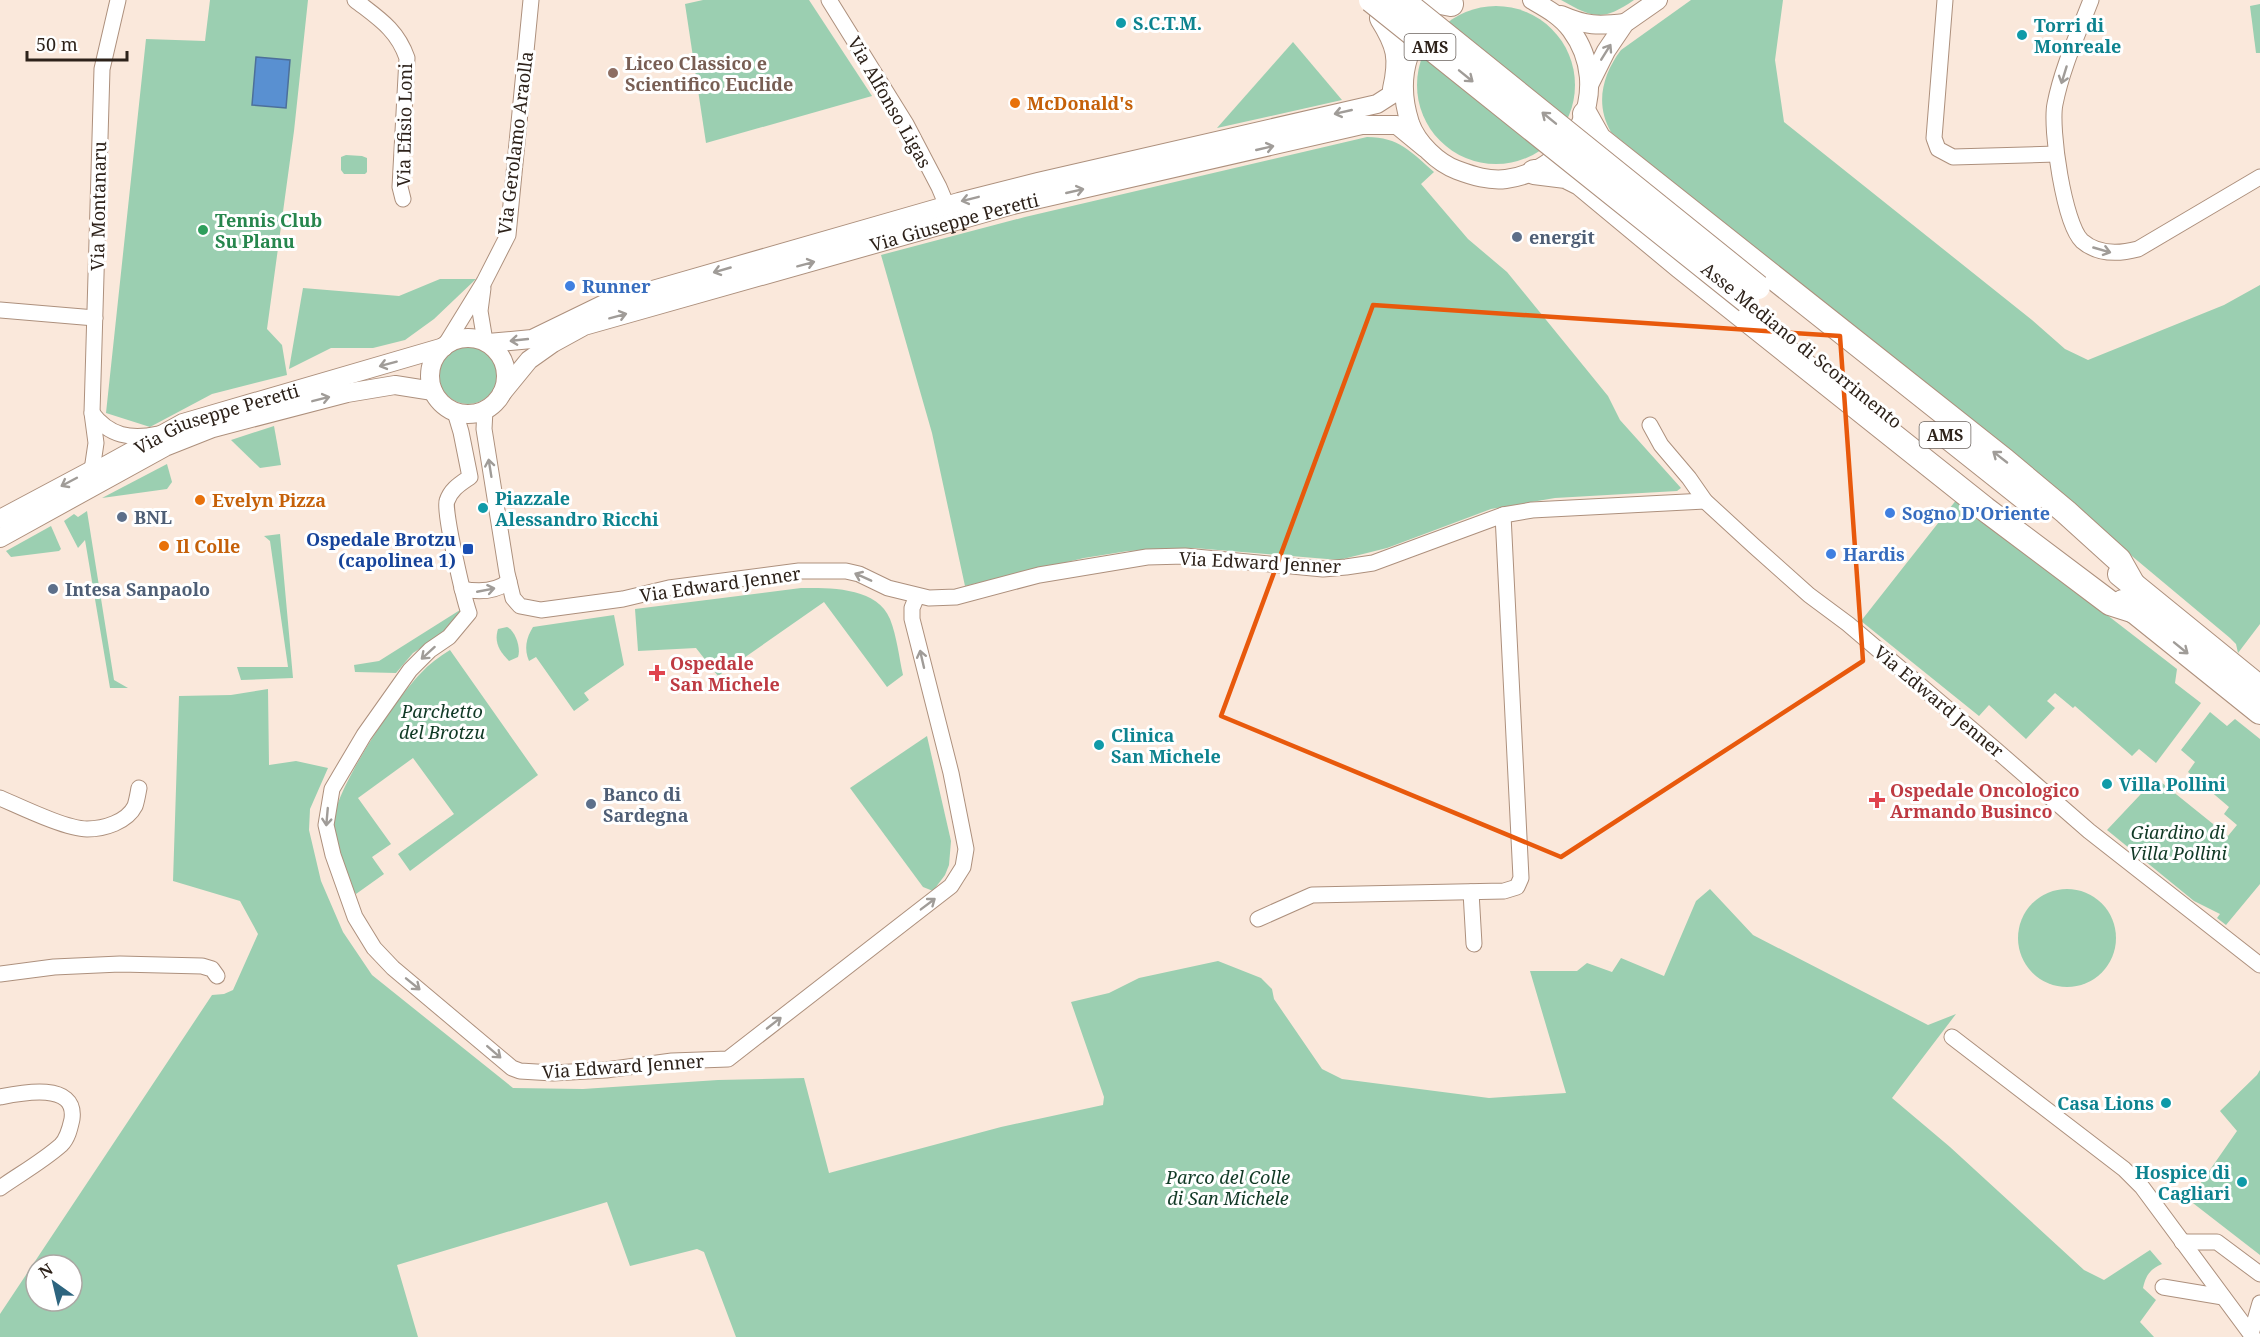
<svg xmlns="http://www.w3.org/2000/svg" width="2260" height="1337" viewBox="0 0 2260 1337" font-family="'Noto Serif',serif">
	<rect width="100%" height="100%" fill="#fae8db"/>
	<g fill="#9bcfb1" fill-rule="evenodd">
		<polygon points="210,0 308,0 294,131 267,329 282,345 287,375 212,394 150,427 106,413 146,39 205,41"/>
		<polygon points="703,0 809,0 872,96 706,143 685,4"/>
		<path d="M1561 0H1634C1602 22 1593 18 1561 0Z"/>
		<path d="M1691 0H1783L1775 60 1784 122 2032 320 2065 349 2088 360 2224 305 2260 285V624L2238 653 2236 644 2230 638 2078 511 1611 132C1595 105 1602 75 1621 50Z"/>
		<polygon points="2260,4 2260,53 2256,53 2250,6"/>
		<circle cx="1496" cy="85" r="79"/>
		<polygon points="1293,42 1342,100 1217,128"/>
		<path d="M1367 137C1399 137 1411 152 1434 172L1421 184 1468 239 1507 272 1608 396 1620 420 1681 488 1677 491 1555 498 1491 509 1387 548 1339 560 1194 548 1128 551 1084 558 965 586 932 433 881 255 1025 217Z"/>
		<polygon points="346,155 362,156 367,158 367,172 365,174 344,174 341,170 341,157"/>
		<polygon points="440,279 476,279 434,319 405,340 373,348 331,348 289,369 303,288 399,296"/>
		<circle cx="468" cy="375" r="29"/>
		<polygon points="274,426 281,465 260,468 231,440"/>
		<polygon points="167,464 172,482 167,489 102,498"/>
		<polygon points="1957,499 2177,669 2175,683 2201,703 2156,763 2139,749 2132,756 2075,706 2073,708 2055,693 2047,701 2055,708 2026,739 1989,705 1979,716 1861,621"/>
		<polygon points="87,511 114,680 128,688 110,688 85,540 78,548 64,521 74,514 78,517"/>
		<polygon points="51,526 61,549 59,551 11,557 6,551"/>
		<polygon points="280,534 293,678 241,680 237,667 288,667 270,541 264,536"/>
		<path d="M801 588C831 588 877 587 890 619 897 637 899 657 903 675L887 687 824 602 718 676 696 648 638 651 635 609Z"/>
		<polygon points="460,610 460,618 455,626 413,653 396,673 355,672 354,665 379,661"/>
		<path d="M614 615 624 665 584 693 589 700 574 711 536 657 529 661C524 649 526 638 533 627Z"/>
		<path d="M507 627C516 631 521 649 518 657L509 661C499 651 494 642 498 629Z"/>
		<path d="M450 650 538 775 410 871 398 854 454 814 413 758 358 798 391 844 372 857 384 874 356 894C344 875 332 846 333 824 334 790 396 698 421 673 429 664 439 657 450 650Z"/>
		<path d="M268 689 269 765 296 761 328 768 310 809 309 830 321 881 343 932 372 975 513 1088 583 1089 718 1080 804 1078 829 1173 1001 1127 1103 1105 1104 1097 1071 1002 1109 993 1139 978 1218 961 1261 978 1272 989 1274 999 1322 1069 1342 1079 1489 1098 1566 1093 1530 971H1577L1587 963 1612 972 1621 958 1664 976 1696 901 1710 889 1753 935 1928 1025 1956 1014 1892 1098 1950 1147 2084 1270 2104 1280 2150 1250 2162 1264C2150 1269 2146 1275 2143 1288L2156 1300 2140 1322 2154 1337H736L704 1252 697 1249 630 1266 607 1202 397 1265 418 1337H0V1314L212 995 224 994 233 990 258 934 240 901 173 881 179 696 231 695ZM36 1265H72V1301H36Z"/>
		<polygon points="2210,712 2227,726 2235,719 2260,739 2260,884 2226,925 2217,918 2220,914 2194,901 2107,830 2156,778 2228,836 2237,825 2224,814 2229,807 2188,772 2195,762 2181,750"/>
		<polygon points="927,736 951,841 949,865 945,875 933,891 923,887 850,788"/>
		<circle cx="2067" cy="938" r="49"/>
		<polygon points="2260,1070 2260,1255 2189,1200 2237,1131 2220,1111 2257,1075"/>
	</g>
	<polygon fill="#5990d1" stroke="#4c6f9a" stroke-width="1.5" points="256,57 290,60 286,108 252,105"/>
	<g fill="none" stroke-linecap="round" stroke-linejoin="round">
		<defs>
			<g id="minor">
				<path d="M355 0C378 18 397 29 407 58L400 187 403 199"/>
				<polyline points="829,0 906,124 939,187 947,206"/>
				<polyline points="1945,0 1934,138 1938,149 1953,157 2056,154"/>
				<path d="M2091 0C2078 34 2062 68 2055 104 2050 128 2064 224 2082 241 2098 255 2119 254 2138 249L2260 177"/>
				<polyline points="483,288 480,311 485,341"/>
				<polyline points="0,310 95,318"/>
				<polyline points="444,347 484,282 508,235 531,0"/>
				<polyline points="485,410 484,429 507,573 513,598 520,606 541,610 623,599 669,588 799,571 846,571 859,574 888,588 929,598 956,597 1039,575 1147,557 1185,556 1323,569 1346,567 1373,563 1503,515 1532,510 1705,501"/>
				<path d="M455 412 461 432 470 477C460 484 451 489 447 501 443 510 464 599 469 613L449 637 430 650 410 670 364 735 332 789 326 825 333 855 355 917 374 948 393 968 512 1068 520 1071 553 1073 606 1070 672 1061 728 1059 951 886 963 867 966 849 951 773 912 619V608L917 596"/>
				<path d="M92 413C109 436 131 440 158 434"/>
				<polyline points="1650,425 1661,445 1689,478 1705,501 1754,546 1809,595 1848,624 1996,750 2089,831 2260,965"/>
				<polyline points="92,470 96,443 92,413 102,69 118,0"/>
				<path d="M462 589C477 592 496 592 509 581"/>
				<path d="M0 798C21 807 66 829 87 829 104 829 127 822 135 806 137 800 138 793 139 788"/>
				<polyline points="1471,892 1474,944"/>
				<polyline points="1258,919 1312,895 1504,891 1517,887 1521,878 1503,515"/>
				<polyline points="0,974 54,967 120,964 202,966 212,969 217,976"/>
				<polyline points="1952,1037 2124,1169 2142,1187 2253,1337"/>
				<path d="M0 1097C20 1093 77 1081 72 1119 70 1128 68 1138 61 1145 43 1161 20 1174 0 1188"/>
				<polyline points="2182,1242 2217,1242 2260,1274"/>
				<polyline points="2163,1287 2223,1297"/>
				<polyline points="2251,1334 2260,1303"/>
			</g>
			<g id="tertiary">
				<path d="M1561 15C1586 26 1598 26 1625 23"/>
				<path d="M1423 29C1402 58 1399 89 1410 123 1417 143 1438 163 1457 170 1473 176 1489 181 1506 179 1576 170 1614 88 1571 30 1561 16 1546 8 1532 0"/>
				<polyline points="1590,83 1606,51 1625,23 1658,0"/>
				<circle cx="468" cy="376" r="38"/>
				<polyline points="488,343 532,339 604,304 959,202 1038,182 1377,104 1391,95 1402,81"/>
				<path id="s1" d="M502 393 529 360 553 343 584 326 1013 205 1362 125H1397L1425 148"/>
				<path id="s2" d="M0 519 92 470 105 466 183 423 444 347"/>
				<polyline points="0,538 165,447 213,428 347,393 395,385 433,391"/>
			</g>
			<g id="trunk">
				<polyline points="1430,0 1451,4"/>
				<path d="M1382 18C1399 45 1402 58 1395 89"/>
				<polyline points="1585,114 1599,139 2005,461 2066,512 2119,560 2132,583"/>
				<polyline points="1534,172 1566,176 1580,183 1680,266 1985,509 2110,603 2135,611"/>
				<polyline points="1942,432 2030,502"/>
				<polyline points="2120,574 2260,688"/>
				<polyline points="2123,602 2260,712"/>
			</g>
		</defs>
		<use href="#minor" stroke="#ad907d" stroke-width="17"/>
		<use href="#tertiary" stroke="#ad907d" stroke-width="20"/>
		<use href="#trunk" stroke="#ad907d" stroke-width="26"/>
		<use href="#minor" stroke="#fff" stroke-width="15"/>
		<use href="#tertiary" stroke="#fff" stroke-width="18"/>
		<use href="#trunk" stroke="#fff" stroke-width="24"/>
		<defs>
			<g id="trunk-bridge">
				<polyline points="1371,0 1747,301"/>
				<polyline points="1402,0 1758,287"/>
			</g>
		</defs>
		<use href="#trunk-bridge" stroke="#ad907d" stroke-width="26" stroke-linecap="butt"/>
		<use href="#trunk-bridge" stroke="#fff" stroke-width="24"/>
	</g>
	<defs><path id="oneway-shaft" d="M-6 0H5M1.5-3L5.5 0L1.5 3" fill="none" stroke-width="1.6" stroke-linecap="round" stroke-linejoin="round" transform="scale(1.5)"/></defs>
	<g stroke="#a09c98">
		<use href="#oneway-shaft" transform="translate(1606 52) rotate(-58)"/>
		<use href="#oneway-shaft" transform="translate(2064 75) rotate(107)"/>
		<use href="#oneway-shaft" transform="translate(1466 76) rotate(39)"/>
		<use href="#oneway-shaft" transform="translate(1343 112) rotate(167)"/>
		<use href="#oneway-shaft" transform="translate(1549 118) rotate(-141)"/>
		<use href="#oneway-shaft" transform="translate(1265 148) rotate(-13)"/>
		<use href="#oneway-shaft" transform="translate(1075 191) rotate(-13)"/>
		<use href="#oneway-shaft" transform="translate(970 199) rotate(166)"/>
		<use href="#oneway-shaft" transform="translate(2102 250) rotate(16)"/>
		<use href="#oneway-shaft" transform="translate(806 264) rotate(-15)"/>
		<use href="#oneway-shaft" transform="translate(722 270) rotate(164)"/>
		<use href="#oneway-shaft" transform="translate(618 316) rotate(-15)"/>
		<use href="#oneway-shaft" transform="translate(519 340) rotate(174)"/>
		<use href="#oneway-shaft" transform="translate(388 364) rotate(165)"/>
		<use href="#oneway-shaft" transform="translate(321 399) rotate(-14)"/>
		<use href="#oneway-shaft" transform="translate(2000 457) rotate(-142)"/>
		<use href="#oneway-shaft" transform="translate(490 468) rotate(-99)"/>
		<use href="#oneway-shaft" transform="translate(69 482) rotate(152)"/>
		<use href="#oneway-shaft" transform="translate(863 577) rotate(-156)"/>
		<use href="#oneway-shaft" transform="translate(486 590) rotate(-11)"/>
		<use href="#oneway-shaft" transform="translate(2181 648) rotate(39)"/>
		<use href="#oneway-shaft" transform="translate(428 653) rotate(138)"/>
		<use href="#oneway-shaft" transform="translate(922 659) rotate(-103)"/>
		<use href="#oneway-shaft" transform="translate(327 817) rotate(95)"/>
		<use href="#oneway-shaft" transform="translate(928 904) rotate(-37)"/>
		<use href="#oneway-shaft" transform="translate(413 984) rotate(39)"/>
		<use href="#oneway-shaft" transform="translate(774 1023) rotate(-38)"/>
		<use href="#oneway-shaft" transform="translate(494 1052) rotate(41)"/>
	</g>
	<path fill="none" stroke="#e8590c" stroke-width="4.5" stroke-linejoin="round" d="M1373 305 1840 336 1863 661 1561 857 1221 716Z"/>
	<g fill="#0f9aa8" stroke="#fff" stroke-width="2">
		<circle cx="1121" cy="23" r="6"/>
		<circle cx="2022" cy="35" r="6"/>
		<circle cx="483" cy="508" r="6"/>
		<circle cx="1099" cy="745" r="6"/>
		<circle cx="2107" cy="784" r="6"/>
		<circle cx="2166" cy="1103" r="6"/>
		<circle cx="2242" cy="1182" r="6"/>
	</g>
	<circle fill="#8d6e63" stroke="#fff" stroke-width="2" cx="613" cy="73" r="6"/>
	<g fill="#e8710a" stroke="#fff" stroke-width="2">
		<circle cx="1015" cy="103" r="6"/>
		<circle cx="200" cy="500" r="6"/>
		<circle cx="164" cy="546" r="6"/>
	</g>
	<circle fill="#2e9e5b" stroke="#fff" stroke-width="2" cx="203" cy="230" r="6"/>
	<g fill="#5c6f8a" stroke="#fff" stroke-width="2">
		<circle cx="1517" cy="237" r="6"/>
		<circle cx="122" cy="517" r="6"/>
		<circle cx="53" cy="589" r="6"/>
		<circle cx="591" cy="804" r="6"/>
	</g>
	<g fill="#3f7fe0" stroke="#fff" stroke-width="2">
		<circle cx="570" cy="286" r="6"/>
		<circle cx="1890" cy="513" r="6"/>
		<circle cx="1831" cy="554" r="6"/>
	</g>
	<rect fill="#1a4fb4" stroke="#fff" stroke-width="2" x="462" y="543" width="12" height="12" rx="3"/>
	<g fill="#e0444e" stroke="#fff" stroke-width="2">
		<path d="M654 664h6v6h6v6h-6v6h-6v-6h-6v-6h6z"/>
		<path d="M1874 791h6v6h6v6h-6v6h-6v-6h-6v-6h6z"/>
	</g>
	<g text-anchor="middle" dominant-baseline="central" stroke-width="6" stroke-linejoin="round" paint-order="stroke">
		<g fill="#fff" stroke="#6c645f" stroke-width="1.5">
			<rect x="1404.5" y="34" width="51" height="26" rx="4.5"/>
			<rect x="1919.5" y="422" width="51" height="26" rx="4.5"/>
		</g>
		<g font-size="16" font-weight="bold" fill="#2d221a">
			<text x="1430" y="47">AMS</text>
			<text x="1945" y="435">AMS</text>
		</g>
		<g font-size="18" font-weight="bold" fill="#0d838f" stroke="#fff" text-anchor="start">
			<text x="1133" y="23">S.C.T.M.</text>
			<text x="2034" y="25">Torri di<tspan x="2034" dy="21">Monreale</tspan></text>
			<text x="495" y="498">Piazzale<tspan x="495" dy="21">Alessandro Ricchi</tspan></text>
			<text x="1111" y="735">Clinica<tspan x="1111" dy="21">San Michele</tspan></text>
			<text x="2119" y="784">Villa Pollini</text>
			<text x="2154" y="1103" text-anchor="end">Casa Lions</text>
			<text x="2230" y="1172" text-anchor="end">Hospice di<tspan x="2230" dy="21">Cagliari</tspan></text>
		</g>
		<g font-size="18" font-weight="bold" fill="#785e54" stroke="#fff" text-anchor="start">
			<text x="625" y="63">Liceo Classico e<tspan x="625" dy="21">Scientifico Euclide</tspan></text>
		</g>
		<g font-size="18" fill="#2d221a" stroke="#fff">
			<text transform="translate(890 102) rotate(60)">Via Alfonso Ligas</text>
			<text transform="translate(404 125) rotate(-89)">Via Efisio Loni</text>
			<text transform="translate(515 143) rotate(-83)">Via Gerolamo Araolla</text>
			<text transform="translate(98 206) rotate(-89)">Via Montanaru</text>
			<text stroke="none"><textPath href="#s1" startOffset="492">Via Giuseppe Peretti</textPath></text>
			<text transform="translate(1802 345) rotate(39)">Asse Mediano di Scorrimento</text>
			<text stroke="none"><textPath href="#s2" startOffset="240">Via Giuseppe Peretti</textPath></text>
			<text transform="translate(1260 562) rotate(3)">Via Edward Jenner</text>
			<text transform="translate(720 584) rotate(-8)">Via Edward Jenner</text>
			<text transform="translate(1939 701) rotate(40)">Via Edward Jenner</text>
			<text transform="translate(623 1066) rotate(-4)">Via Edward Jenner</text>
		</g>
		<g font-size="18" font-weight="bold" fill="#c56008" stroke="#fff" text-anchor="start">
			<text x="1027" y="103">McDonald's</text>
			<text x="212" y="500">Evelyn Pizza</text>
			<text x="176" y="546">Il Colle</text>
		</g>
		<g font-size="18" font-weight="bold" fill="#27864d" stroke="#fff" text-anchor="start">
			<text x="215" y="220">Tennis Club<tspan x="215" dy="21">Su Planu</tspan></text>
		</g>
		<g font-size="18" font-weight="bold" fill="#4e5e75" stroke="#fff" text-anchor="start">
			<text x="1529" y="237">energit</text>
			<text x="134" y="517">BNL</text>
			<text x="65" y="589">Intesa Sanpaolo</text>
			<text x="603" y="794">Banco di<tspan x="603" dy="21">Sardegna</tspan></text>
		</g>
		<g font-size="18" font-weight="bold" fill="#366cbe" stroke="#fff" text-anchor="start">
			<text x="582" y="286">Runner</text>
			<text x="1902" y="513">Sogno D'Oriente</text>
			<text x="1843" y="554">Hardis</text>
		</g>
		<g font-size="18" font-weight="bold" fill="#164399" stroke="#fff" text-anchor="end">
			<text x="456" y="539">Ospedale Brotzu<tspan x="456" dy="21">(capolinea 1)</tspan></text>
		</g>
		<g font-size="18" font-weight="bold" fill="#be3a42" stroke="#fff" text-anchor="start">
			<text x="670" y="663">Ospedale<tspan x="670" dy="21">San Michele</tspan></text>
			<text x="1890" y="790">Ospedale Oncologico<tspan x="1890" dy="21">Armando Businco</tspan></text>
		</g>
		<g font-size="18" font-style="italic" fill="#103925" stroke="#fff">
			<text x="442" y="711">Parchetto<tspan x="442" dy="21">del Brotzu</tspan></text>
			<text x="2178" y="832">Giardino di<tspan x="2178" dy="21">Villa Pollini</tspan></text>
			<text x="1228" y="1177">Parco del Colle<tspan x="1228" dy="21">di San Michele</tspan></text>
		</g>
	</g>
	<g transform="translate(54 1283) rotate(326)"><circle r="28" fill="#ffffff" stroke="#aba7a3" stroke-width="1.5"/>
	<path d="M0-4.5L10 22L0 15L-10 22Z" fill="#2d657f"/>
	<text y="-9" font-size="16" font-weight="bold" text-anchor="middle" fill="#2d221a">N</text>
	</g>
	<path d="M27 51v9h100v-9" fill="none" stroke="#2d221a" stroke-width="3"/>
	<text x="36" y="51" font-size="18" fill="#2d221a" stroke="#ffffff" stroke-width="4.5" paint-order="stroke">50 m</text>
</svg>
